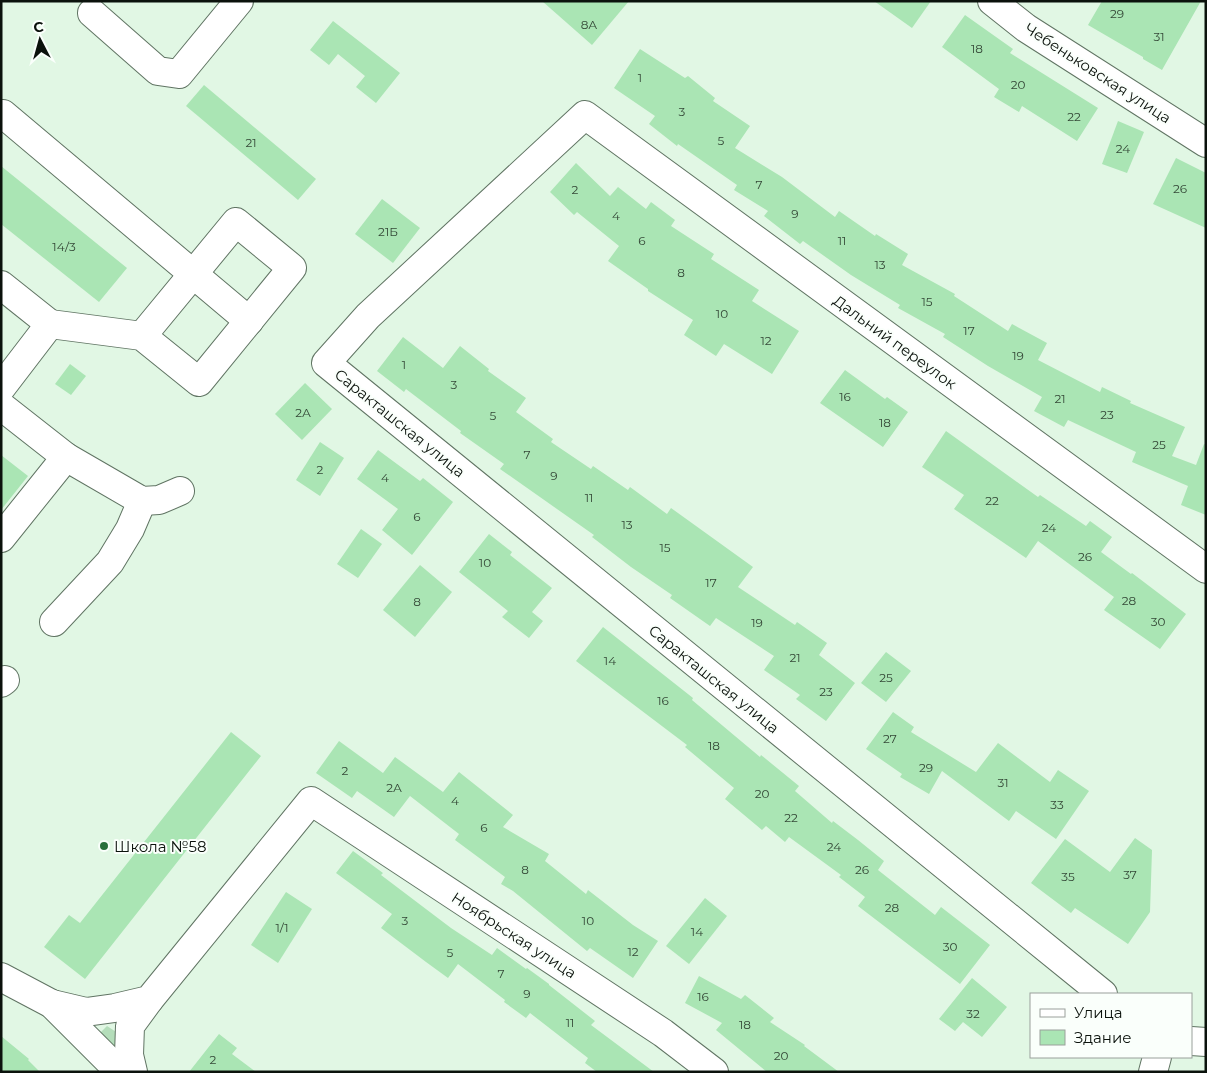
<svg xmlns="http://www.w3.org/2000/svg" width="1207" height="1073" viewBox="0 0 1207 1073" font-family="Montserrat,sans-serif">
	<rect width="100%" height="100%" fill="#e1f7e4"/>
	<polygon fill="#b4ddba" points="107,1026 127,1039 117,1055 95,1038"/>
	<g fill="#aae5b4">
		<polygon points="542,1 629,1 592,45"/>
		<polygon points="874,1 931,1 912,28"/>
		<polygon points="1102,1 1201,1 1162,70 1143,59 1143,57 1088,25"/>
		<polygon points="965,15 1013,49 1010,53 1098,108 1077,141 1022,106 1019,112 994,97 999,89 942,47"/>
		<polygon points="333,21 400,73 376,103 356,87 365,76 338,54 329,65 310,50"/>
		<polygon points="640,49 685,78 688,76 715,98 713,101 750,126 735,148 782,177 835,217 839,211 875,236 876,234 908,254 902,265 955,294 954,296 1008,331 1012,324 1047,343 1038,360 1100,392 1102,387 1131,401 1130,403 1185,427 1172,456 1196,465 1204,444 1206,445 1206,515 1181,505 1188,486 1132,462 1136,452 1068,420 1064,427 1034,411 1042,397 988,366 943,337 945,334 898,308 900,305 851,275 803,241 800,244 764,216 768,211 734,190 737,185 678,144 677,146 649,124 655,116 614,88"/>
		<polygon points="204,85 316,179 298,200 186,106"/>
		<polygon points="1118,121 1144,132 1127,173 1102,164"/>
		<polygon points="1176,158 1206,173 1206,228 1153,204"/>
		<polygon points="576,163 610,196 618,187 646,209 651,202 675,220 671,226 714,254 711,259 759,290 752,301 799,331 772,374 724,344 716,356 684,335 693,320 648,291 648,289 608,261 619,246 577,212 574,215 550,192"/>
		<polygon points="1,166 127,268 99,302 1,224"/>
		<polygon points="382,199 420,228 393,263 355,234"/>
		<polygon points="403,337 443,368 460,346 489,369 488,371 526,398 516,412 553,439 551,442 591,469 593,466 628,490 630,487 667,514 671,508 753,567 738,587 795,625 797,622 827,643 819,655 855,683 826,721 796,699 800,695 764,670 774,656 716,618 710,626 670,598 672,595 631,567 592,537 594,535 500,469 504,464 460,433 461,431 406,389 404,392 377,371"/>
		<polygon points="70,364 86,376 71,395 55,384"/>
		<polygon points="845,370 885,399 887,397 908,412 883,447 820,403"/>
		<polygon points="305,383 332,409 302,440 275,414"/>
		<polygon points="946,431 1038,497 1040,495 1086,526 1090,521 1112,537 1101,552 1131,574 1132,573 1186,614 1160,649 1104,610 1114,597 1038,541 1026,558 954,509 964,495 922,467"/>
		<polygon points="320,442 344,458 320,496 296,480"/>
		<polygon points="378,450 420,481 423,478 453,502 412,555 382,530 398,509 357,479"/>
		<polygon points="1,455 28,476 1,510"/>
		<polygon points="361,529 382,544 358,578 337,564"/>
		<polygon points="489,534 512,552 510,555 552,588 532,612 543,621 529,638 502,617 508,611 459,572"/>
		<polygon points="420,565 452,592 415,637 383,610"/>
		<polygon points="603,627 693,698 692,700 760,757 761,755 799,786 795,791 832,823 833,821 858,840 884,861 878,870 935,915 941,907 990,945 960,984 858,906 865,897 839,877 841,875 789,837 785,842 766,826 762,830 725,799 734,788 685,747 687,745 576,661"/>
		<polygon points="886,652 911,671 886,702 861,683"/>
		<polygon points="893,712 914,727 911,732 976,772 998,743 1050,782 1058,770 1089,791 1056,839 1016,811 1009,821 942,771 929,794 900,777 902,774 866,749"/>
		<polygon points="231,732 261,756 85,979 44,947 69,915 80,923"/>
		<polygon points="339,741 383,773 395,757 443,792 459,772 513,815 503,827 549,854 545,861 586,894 588,890 633,925 658,941 633,978 590,948 587,951 513,891 501,884 505,877 455,840 459,834 410,796 394,817 357,791 352,798 316,773"/>
		<polygon points="1135,838 1152,850 1150,912 1128,944 1075,908 1071,913 1031,883 1065,839 1110,872"/>
		<polygon points="353,851 383,873 381,875 451,928 492,955 497,948 526,969 527,968 549,984 549,985 595,1021 591,1025 654,1072 597,1072 585,1063 588,1058 530,1013 526,1018 504,1002 505,1000 458,964 448,978 426,962 381,928 392,914 336,873"/>
		<polygon points="286,892 312,909 278,963 251,945"/>
		<polygon points="705,898 727,916 689,964 666,946"/>
		<polygon points="699,976 741,999 745,995 774,1018 770,1022 805,1045 804,1046 839,1072 767,1072 716,1030 722,1023 685,1003"/>
		<polygon points="972,978 1007,1007 982,1037 963,1022 955,1031 939,1019"/>
		<polygon points="219,1034 237,1048 232,1054 256,1072 189,1072"/>
		<polygon points="1,1036 29,1059 28,1060 40,1072 1,1072"/>
	</g>
	<g fill="none" stroke-linecap="round" stroke-linejoin="round">
		<defs>
			<g id="minor">
				<polyline points="992,1 1026,28 1206,143"/>
				<polyline points="92,13 158,71 179,74 239,1"/>
				<polyline points="3,114 249,321"/>
				<polyline points="1,285 50,324 1,388"/>
				<polyline points="50,324 142,336 199,382 292,268 236,222 142,336"/>
				<polyline points="1,406 66,457 142,501 159,500 180,491"/>
				<polyline points="1,538 66,457"/>
				<polyline points="54,622 110,562 130,529 142,501"/>
				<polyline points="1,683 5,680"/>
				<polyline points="1,977 52,1004 120,1072"/>
				<polyline points="1103,994 326,363 368,316 585,115 1206,569"/>
				<polyline points="52,1004 86,1012 115,1008 149,1000 311,801 663,1033 714,1072"/>
				<polyline points="1191,1041 1206,1042"/>
				<polyline points="133,1072 129,1055 130,1026 149,1000"/>
				<polyline points="1153,1072 1157,1057"/>
			</g>
		</defs>
		<use href="#minor" stroke="#607463" stroke-width="30"/>
		<use href="#minor" stroke="#fff" stroke-width="28"/>
	</g>
	<circle fill="#296f3c" stroke="#fafffb" stroke-width="2" cx="104" cy="846" r="5"/>
	<g text-anchor="middle" dominant-baseline="central" stroke-width="4" stroke-linejoin="round" paint-order="stroke">
		<g font-size="12" fill="#334736">
			<text x="1117" y="13">29</text>
			<text x="589" y="24">8А</text>
			<text x="1159" y="36">31</text>
			<text x="977" y="48">18</text>
			<text x="640" y="77">1</text>
			<text x="1018" y="84">20</text>
			<text x="682" y="111">3</text>
			<text x="1074" y="116">22</text>
			<text x="721" y="140">5</text>
			<text x="251" y="142">21</text>
			<text x="1123" y="148">24</text>
			<text x="759" y="184">7</text>
			<text x="1180" y="188">26</text>
			<text x="575" y="189">2</text>
			<text x="795" y="213">9</text>
			<text x="616" y="215">4</text>
			<text x="388" y="231">21Б</text>
			<text x="642" y="240">6</text>
			<text x="842" y="240">11</text>
			<text x="64" y="246">14/3</text>
			<text x="880" y="264">13</text>
			<text x="681" y="272">8</text>
			<text x="927" y="301">15</text>
			<text x="722" y="313">10</text>
			<text x="969" y="330">17</text>
			<text x="766" y="340">12</text>
			<text x="1018" y="355">19</text>
			<text x="404" y="364">1</text>
			<text x="454" y="384">3</text>
			<text x="845" y="396">16</text>
			<text x="1060" y="398">21</text>
			<text x="303" y="412">2А</text>
			<text x="1107" y="414">23</text>
			<text x="493" y="415">5</text>
			<text x="885" y="422">18</text>
			<text x="1159" y="444">25</text>
			<text x="527" y="454">7</text>
			<text x="320" y="469">2</text>
			<text x="554" y="475">9</text>
			<text x="385" y="477">4</text>
			<text x="589" y="497">11</text>
			<text x="992" y="500">22</text>
			<text x="417" y="516">6</text>
			<text x="627" y="524">13</text>
			<text x="1049" y="527">24</text>
			<text x="665" y="547">15</text>
			<text x="1085" y="556">26</text>
			<text x="485" y="562">10</text>
			<text x="711" y="582">17</text>
			<text x="1129" y="600">28</text>
			<text x="417" y="601">8</text>
			<text x="1158" y="621">30</text>
			<text x="757" y="622">19</text>
			<text x="795" y="657">21</text>
			<text x="610" y="660">14</text>
			<text x="886" y="677">25</text>
			<text x="826" y="691">23</text>
			<text x="663" y="700">16</text>
			<text x="890" y="738">27</text>
			<text x="714" y="745">18</text>
			<text x="926" y="767">29</text>
			<text x="345" y="770">2</text>
			<text x="1003" y="782">31</text>
			<text x="394" y="787">2А</text>
			<text x="762" y="793">20</text>
			<text x="455" y="800">4</text>
			<text x="1057" y="804">33</text>
			<text x="791" y="817">22</text>
			<text x="484" y="827">6</text>
			<text x="834" y="846">24</text>
			<text x="525" y="869">8</text>
			<text x="862" y="869">26</text>
			<text x="1130" y="874">37</text>
			<text x="1068" y="876">35</text>
			<text x="892" y="907">28</text>
			<text x="405" y="920">3</text>
			<text x="588" y="920">10</text>
			<text x="282" y="927">1/1</text>
			<text x="697" y="931">14</text>
			<text x="950" y="946">30</text>
			<text x="633" y="951">12</text>
			<text x="450" y="952">5</text>
			<text x="501" y="973">7</text>
			<text x="527" y="993">9</text>
			<text x="703" y="996">16</text>
			<text x="973" y="1013">32</text>
			<text x="570" y="1022">11</text>
			<text x="745" y="1024">18</text>
			<text x="781" y="1055">20</text>
			<text x="213" y="1059">2</text>
		</g>
		<g font-size="15" fill="#0b120c" stroke="#fafffb">
			<text transform="translate(1098 73) rotate(33)">Чебеньковская улица</text>
			<text transform="translate(895 342) rotate(36)">Дальний переулок</text>
			<text transform="translate(400 423) rotate(39)">Саракташская улица</text>
			<text transform="translate(714 679) rotate(39)">Саракташская улица</text>
			<text transform="translate(514 935) rotate(33)">Ноябрьская улица</text>
		</g>
		<g font-size="15" fill="#0b120c" stroke="#fafffb" text-anchor="start">
			<text x="114" y="846">Школа №58</text>
		</g>
	</g>
	<rect width="1207" height="1073" fill="none" stroke="#0b120c" stroke-width="5"/>
	<rect x="1030" y="993" width="162" height="65" fill="#fafffb" stroke="#9aa09b"/>
	<rect x="1040" y="1009" width="25" height="8" fill="#ffffff" stroke="#9aa09b"/>
	<text x="1074" y="1018" font-size="15" fill="#0b120c">Улица</text>
	<rect x="1040" y="1030" width="25" height="15" fill="#aae5b4" stroke="#9aa09b"/>
	<text x="1074" y="1043" font-size="15" fill="#0b120c">Здание</text>
	<g transform="translate(40 40) rotate(354)" stroke="#fafffb" stroke-width="4" paint-order="stroke">
	<path d="M0-4L9 19L0 12L-9 19Z" fill="#0b120c"/>
	<text y="-8" font-size="14" font-weight="bold" text-anchor="middle" fill="#0b120c">С</text>
	</g>
</svg>
